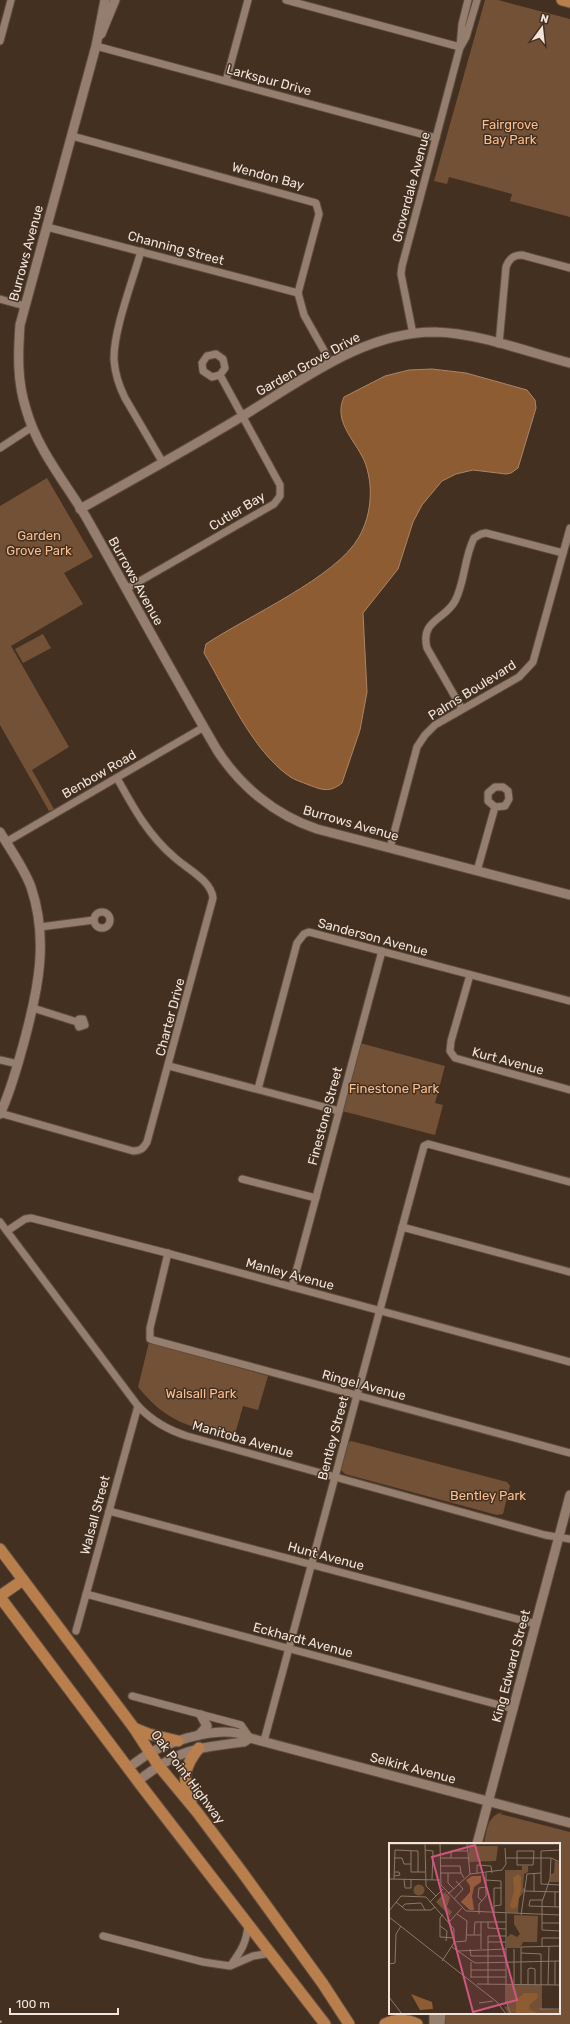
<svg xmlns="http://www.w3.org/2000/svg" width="570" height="2024" viewBox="0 0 570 2024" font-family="Rubik,sans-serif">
	<rect width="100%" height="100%" fill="#433021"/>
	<g fill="#735137">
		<polygon points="485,0 498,0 570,19 570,217 510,201 512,194 449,177 447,184 434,181"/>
		<polygon points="47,478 93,557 64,573 83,604 11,646 69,747 32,770 54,809 49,811 0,725 0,506"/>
		<polygon points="43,634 51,648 23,663 15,649"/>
		<polygon points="360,1043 445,1066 435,1103 443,1105 435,1135 342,1111"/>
		<path d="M149 1342 268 1376 258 1410 243 1406 234 1438C190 1426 168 1424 138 1387Z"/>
		<polygon points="351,1441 507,1482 510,1486 503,1514 497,1515 345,1474 341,1470 348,1443"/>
		<path d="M503 1812 500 1814 570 1832V2024H443L444 2013H559V1844H484C487 1831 487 1815 503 1812Z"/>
	</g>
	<path fill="#8e5c33" stroke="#ac8565" d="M432 369 466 373 527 390 535 400 536 408 518 468 511 473 506 474 473 470 456 474 442 481 422 505 413 522 398 569 363 613 367 692 360 730 342 783C330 793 322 790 309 785 302 782 294 780 289 776 252 750 227 692 204 653L206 644C246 617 337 577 359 537 372 514 374 484 364 460 354 439 333 421 344 397L385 376 409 370Z"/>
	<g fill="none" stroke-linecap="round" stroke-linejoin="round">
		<defs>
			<g id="minor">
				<polyline points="286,0 460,47"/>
				<polyline points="0,41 11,0"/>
				<polyline points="96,46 436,138"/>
				<polyline points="461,46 466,37 477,0"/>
				<polyline points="226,81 248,0"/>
				<polyline points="72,136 316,203 319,214 298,293 304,315 331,363"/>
				<polyline points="47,227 298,293"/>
				<path d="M141 251C133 280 113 331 114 360 115 373 119 386 125 398L163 463"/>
				<polyline points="0,299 25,306"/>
				<polyline points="413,334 401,274 402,266 460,47 462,24 468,0"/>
				<path d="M499 344 506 267C509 259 513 255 522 255L570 268"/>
				<polyline points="0,448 32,427"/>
				<polyline points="126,589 274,504 280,496 280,485 220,375 212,377 203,371 202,363 207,356 216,354 223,359 225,368 220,375"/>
				<path d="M462 709 427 648C420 620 445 620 455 601 465 582 464 558 474 538L481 534 486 533 563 553"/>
				<polyline points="6,842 204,727"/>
				<polyline points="390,848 417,747 425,735 435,725 519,677 533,662 570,528"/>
				<polyline points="477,871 495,807 488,801 488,793 495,787 503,787 508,791 509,799 505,806 495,807"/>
				<circle cx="102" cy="920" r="8"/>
				<polyline points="40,927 94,920"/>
				<polyline points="470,975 451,1041 450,1051 455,1058 570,1090"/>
				<polyline points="33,1008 77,1022 79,1027 85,1025 83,1019 79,1019 77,1022"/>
				<polyline points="0,1060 18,1064"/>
				<polyline points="169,1066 339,1111"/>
				<polyline points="258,1089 297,943 304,934 309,932 570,1001"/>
				<path d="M0 1113 133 1151C140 1151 143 1149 147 1142L213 898C211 880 187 869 174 857 148 835 133 807 117 778"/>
				<polyline points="242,1179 316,1198"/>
				<path d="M0 1222 138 1406C152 1421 168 1430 187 1436L545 1535 570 1539"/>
				<polyline points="402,1227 570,1272"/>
				<polyline points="7,1231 25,1219 31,1218 163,1252 570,1362"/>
				<polyline points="168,1253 150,1328 150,1339 153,1340 570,1453"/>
				<polyline points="292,1287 382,951"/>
				<polyline points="109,1511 536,1624"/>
				<polyline points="86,1594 514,1709"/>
				<polyline points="76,1631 138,1406"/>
				<polyline points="132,1696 241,1725 250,1738"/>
				<polyline points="264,1741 424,1146 428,1144 570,1182"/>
				<polyline points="103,1936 203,1962 230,1966 253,1956 271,1953"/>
				<path d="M231 1965C241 1951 247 1942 248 1924"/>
			</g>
			<g id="tertiary">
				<path d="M105 0 96 46 20 325C18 354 17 381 26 409 37 449 65 482 86 517 130 595 172 673 217 750 240 786 275 815 317 829L570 895"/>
				<polyline points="101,34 115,0"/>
				<path d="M80 509C134 479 188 449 241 417 300 382 362 332 435 332 478 333 528 352 570 363"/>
				<path d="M0 832C10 849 24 868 31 887 49 940 38 990 24 1042 17 1067 11 1091 0 1114"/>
				<polyline points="199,1735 207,1726 201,1715"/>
				<path d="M128 1768C135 1763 143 1757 151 1752 175 1740 225 1723 250 1738L570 1823"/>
				<path d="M138 1781C177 1750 195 1748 244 1742L250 1738"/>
				<polyline points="477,1844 570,1495"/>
				<polyline points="434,2024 434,2013"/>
				<polyline points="440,2024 441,2013"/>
			</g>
			<g id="primary">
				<polyline points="562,0 570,2"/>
				<polyline points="0,1549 134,1728 158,1765 197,1812 242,1872 323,1984 349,2024"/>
				<polyline points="0,1596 23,1580"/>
				<polyline points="0,1597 143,1788 325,2024"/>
				<polyline points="134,1728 149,1734 178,1741"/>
				<path d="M191 1801C181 1779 185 1765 199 1748"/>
				<path d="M385 2024C396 2019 406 2019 417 2024"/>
			</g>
		</defs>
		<use href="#minor" stroke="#5d4c40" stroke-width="9"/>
		<use href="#tertiary" stroke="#5d4c40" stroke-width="11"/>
		<use href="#primary" stroke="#5d4c40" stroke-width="13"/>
		<use href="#minor" stroke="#957e6d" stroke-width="7"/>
		<use href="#tertiary" stroke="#957e6d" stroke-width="9"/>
		<use href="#primary" stroke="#b87e4b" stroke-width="11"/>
		<polyline stroke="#b2a297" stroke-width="2" stroke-dasharray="2 4" stroke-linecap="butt" points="0,2021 3,2024"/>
	</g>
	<g text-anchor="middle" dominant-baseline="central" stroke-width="3" stroke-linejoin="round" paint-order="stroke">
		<g font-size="13" fill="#f1e4db" stroke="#433021">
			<text transform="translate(269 80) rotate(15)">Larkspur Drive</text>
			<text transform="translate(268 176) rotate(15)">Wendon Bay</text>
			<text transform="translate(411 187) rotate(-75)">Groverdale Avenue</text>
			<text transform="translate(176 248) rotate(15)">Channing Street</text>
			<text transform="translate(26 253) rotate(-75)">Burrows Avenue</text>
			<text transform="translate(308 364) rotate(-29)">Garden Grove Drive</text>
			<text transform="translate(237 511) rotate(-31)">Cutler Bay</text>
			<text transform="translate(136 581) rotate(61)">Burrows Avenue</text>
			<text transform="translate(472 690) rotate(-32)">Palms Boulevard</text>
			<text transform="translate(99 774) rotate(-30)">Benbow Road</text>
			<text transform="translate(351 823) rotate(16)">Burrows Avenue</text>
			<text transform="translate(373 937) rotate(15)">Sanderson Avenue</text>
			<text transform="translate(170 1017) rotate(-75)">Charter Drive</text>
			<text transform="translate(508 1061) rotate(15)">Kurt Avenue</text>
			<text transform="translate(325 1116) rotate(-75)">Finestone Street</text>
			<text transform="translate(290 1274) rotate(15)">Manley Avenue</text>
			<text transform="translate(364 1385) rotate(15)">Ringel Avenue</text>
			<text transform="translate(333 1438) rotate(-75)">Bentley Street</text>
			<text transform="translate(243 1439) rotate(16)">Manitoba Avenue</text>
			<text transform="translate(95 1515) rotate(-75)">Walsall Street</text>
			<text transform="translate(326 1556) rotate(15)">Hunt Avenue</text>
			<text transform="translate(303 1640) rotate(15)">Eckhardt Avenue</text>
			<text transform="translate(511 1666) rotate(-75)">King Edward Street</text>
			<text transform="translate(413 1768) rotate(15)">Selkirk Avenue</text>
			<text transform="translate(188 1777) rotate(53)">Oak Point Highway</text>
		</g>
		<g font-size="13" fill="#fbbe8f" stroke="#433021">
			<text x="510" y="124">Fairgrove<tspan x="510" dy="15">Bay Park</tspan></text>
			<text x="39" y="535">Garden<tspan x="39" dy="15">Grove Park</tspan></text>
			<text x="394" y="1088">Finestone Park</text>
			<text x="201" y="1393">Walsall Park</text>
			<text x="488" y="1495">Bentley Park</text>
		</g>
	</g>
	<g transform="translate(389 1843)">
		<rect width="171" height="171" fill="#433021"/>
		<path d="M80 3H109L107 18 80 19ZM166 17 171 21V39H161L162 31 165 30ZM133 23H139V29L135 31 134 45 137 46 130 55 129 70 116 69V27H133ZM24.5 47a5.5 5.5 0 1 1 11 0a5.5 5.5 0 1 1-11 0ZM56 49 61 54 58 64 63 69 61 72 63 75 47 59ZM125 72 149 73 148 99H134L131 105H118V94L122 91 128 94 131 91 125 81ZM118 142H153V166L171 167V171H119L115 163 118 164Z" fill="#735137"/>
		<path d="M129 31 132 34V47L128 64 124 66 121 63 125 48 124 35ZM83 33H92V39L85 44 83 53 85 67H81L72 59 81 49V43L77 37ZM135 150H148L149 155 141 161 140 166 150 171H127V157ZM22 151 43 159 44 166 31 167Z" fill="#8e5c33"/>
		<path fill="none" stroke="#89786b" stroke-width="1" d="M78 0 81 31M0 1H171M36 1 37 43 47 53M51 1 52 42 77 68 171 72M36 7 44 8 43 37M171 7 152 8V41L171 42M22 8V29H36M128 8H145L144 22H128ZM5 15H13L15 21H22M51 15H79M62 15V8H79M117 15H162L171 19M162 15 161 36 153 59V87L171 88M51 23H71L72 30 75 35M51 30H72M59 30V40L65 46M88 30V22L102 23 103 30M5 33 11 32 10 29H5M0 36 51 37M5 36 6 7 29 8V29M15 36 16 45H22V37M97 37 112 38V62L105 63M136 48 171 49M145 49V30M166 49V64M59 51 81 31 113 27 117 21 116 5M65 56 74 46 67 38M154 57H141L140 63 171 64M93 58 89 54 90 45 97 44M7 59 17 67H42L46 64M41 59 54 46M13 64 16 61 32 60 36 67M0 68 12 53 37 54 65 86V100L53 118M117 70V159L122 171M54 71 51 75V94L66 95M90 71V61L97 53V30M105 71V45H112M132 72 138 31 152 30M0 74 108 159 117 171M61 78 73 65M92 79V106M99 79V85L117 86M153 80H171M51 83 58 88 57 98M78 92H92M85 92 86 79H117M66 99 77 98 78 78 68 71M99 99H117M153 103V95H171M63 104 86 120 171 118M81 106 82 113H117M69 108 117 106M132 110 152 111V142M166 118V142M0 121 6 120 7 91 12 83M82 127H117M82 134H117M82 135V119M88 141 171 142M99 142V93H117M125 142V106M132 142V104L171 103M139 142V126L142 125 146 126V142M159 142 160 103M0 154 13 171M90 160 104 158M151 166H171"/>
		<path fill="#d05581" fill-opacity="0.15" stroke="#d05581" stroke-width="2" d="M86 2 128 157 84 169 43 14Z"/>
		<rect width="171" height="171" fill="none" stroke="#f1e4db" stroke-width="2"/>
	</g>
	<g transform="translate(542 28) rotate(15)" stroke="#433021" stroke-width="3" paint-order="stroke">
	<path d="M0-3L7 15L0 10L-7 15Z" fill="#f1e4db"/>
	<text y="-6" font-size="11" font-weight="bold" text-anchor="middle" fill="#f1e4db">N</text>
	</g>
	<path d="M10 2008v6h108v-6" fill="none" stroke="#f1e4db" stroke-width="2"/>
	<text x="16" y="2008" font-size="12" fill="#f1e4db" stroke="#433021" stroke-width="3" paint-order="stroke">100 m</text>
</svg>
